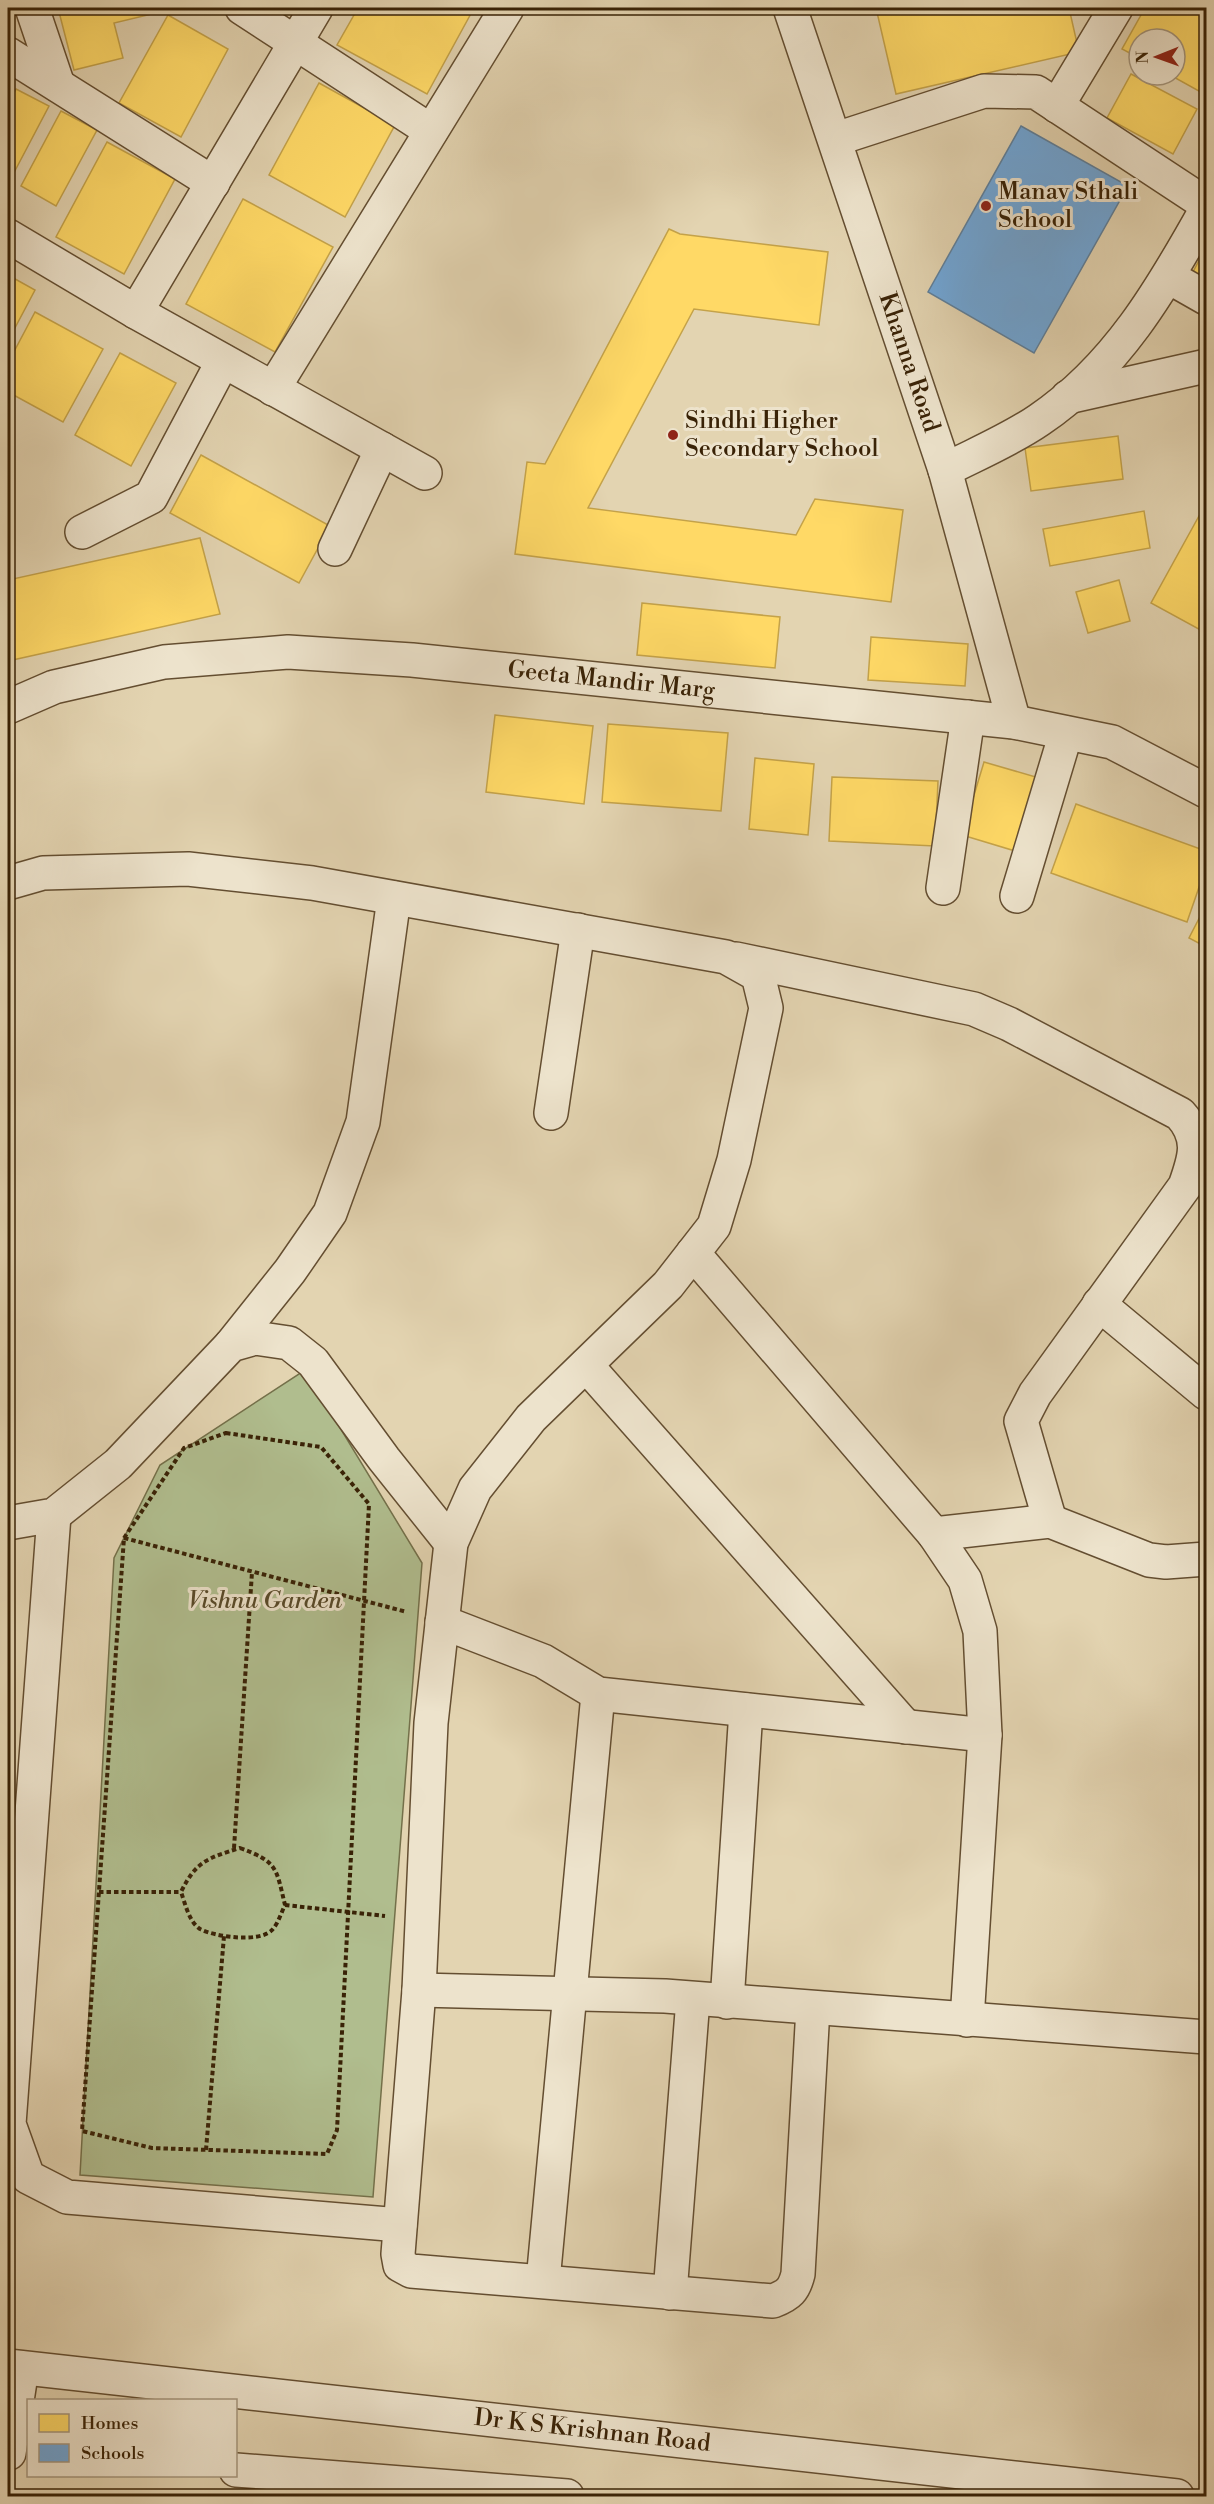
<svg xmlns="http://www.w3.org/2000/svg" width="1214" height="2504" viewBox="0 0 1214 2504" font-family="'Libre Bodoni',serif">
	<rect width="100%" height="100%" fill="#e3d4b1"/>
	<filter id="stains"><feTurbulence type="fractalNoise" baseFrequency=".00333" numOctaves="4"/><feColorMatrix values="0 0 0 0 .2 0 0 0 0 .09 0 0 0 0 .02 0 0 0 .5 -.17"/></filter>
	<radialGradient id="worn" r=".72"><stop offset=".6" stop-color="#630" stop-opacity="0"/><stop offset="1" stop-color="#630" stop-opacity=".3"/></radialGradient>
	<polygon fill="#b0bd8e" stroke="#74704a" stroke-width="1.5" points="305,1370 422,1563 373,2197 80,2175 114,1558 160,1465"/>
	<g fill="#ffd966" stroke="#c4a249" stroke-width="1.5">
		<polygon points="58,8 155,8 156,13 114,23 123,58 74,70"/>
		<polygon points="358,8 474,8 427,94 337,45"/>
		<polygon points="876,8 1069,8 1079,52 896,94"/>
		<polygon points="1145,8 1194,8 1206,14 1206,95 1170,75 1175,75 1175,39 1139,39 1139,58 1122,49"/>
		<polygon points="168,15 228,49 181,137 119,103"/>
		<polygon points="1131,74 1197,109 1173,154 1107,118"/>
		<polygon points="319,83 395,125 345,217 269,175"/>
		<polygon points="16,89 49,106 8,184 8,105"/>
		<polygon points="61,111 97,130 56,206 21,186"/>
		<polygon points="107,142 175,179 124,274 56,237"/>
		<polygon points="243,199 333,247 275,352 186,304"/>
		<polygon points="669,229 680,234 828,252 819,325 694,309 588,508 796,535 815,499 903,510 891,602 515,554 527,462 545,464"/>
		<polygon points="1206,247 1206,280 1193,272"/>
		<polygon points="8,275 35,290 8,341"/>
		<polygon points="35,312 103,349 63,422 8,392 8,363"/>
		<polygon points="120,353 176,383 131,466 75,435"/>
		<polygon points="1118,436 1123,479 1031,491 1025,448"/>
		<polygon points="201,455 330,526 299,583 170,513"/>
		<polygon points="1144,511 1150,548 1050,566 1043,529"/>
		<polygon points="1199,516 1206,520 1206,633 1151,603"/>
		<polygon points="200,538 220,614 8,661 8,580"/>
		<polygon points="1119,580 1130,621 1088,633 1076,592"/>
		<polygon points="642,603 780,617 775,668 637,655"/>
		<polygon points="871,637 968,644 965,686 868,680"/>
		<polygon points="495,715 593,726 584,804 486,792"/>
		<polygon points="608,724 728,733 721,811 602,802"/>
		<polygon points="755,758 814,764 808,835 749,829"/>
		<polygon points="984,762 1046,780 1025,854 962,835"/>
		<polygon points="832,777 938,781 935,846 829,841"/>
		<polygon points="1076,804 1206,851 1206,867 1187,922 1051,873"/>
		<polygon points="1206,905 1206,947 1189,938"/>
	</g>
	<polygon fill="#6fa8dc" stroke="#5f809c" stroke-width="1.5" points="1021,126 1128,186 1034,353 928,292"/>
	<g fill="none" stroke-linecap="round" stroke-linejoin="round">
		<defs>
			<g id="minor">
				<polyline points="32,8 58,85"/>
				<polyline points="242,8 431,131"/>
				<path id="s1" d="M790 8 945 470 1014 722"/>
				<polyline points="8,54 213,183"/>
				<polyline points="1057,106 1116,8"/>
				<polyline points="836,139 984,91 1036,92 1206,204"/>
				<polyline points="8,236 136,312 316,8"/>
				<polyline points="1169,277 1206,298"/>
				<polyline points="136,312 425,473"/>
				<polyline points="273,389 507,8"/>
				<polyline points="1068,397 1206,366"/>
				<path d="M945 470C976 454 1010 440 1039 420 1116 368 1162 289 1206 210"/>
				<polyline points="82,532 151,497 223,361"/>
				<polyline points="335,549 382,449"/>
				<path id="s2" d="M8 707 54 687 164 662 288 652 412 660 1014 722 1112 742 1206 791"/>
				<path d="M8 883 43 873 188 869 312 883 726 957 758 975 766 1008 734 1160 714 1226 668 1285 531 1418 475 1489 451 1543 431 1723 419 1990 398 2254 400 2265 411 2271 773 2301C789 2295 794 2290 798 2274L813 2008"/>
				<polyline points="943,888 968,717"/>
				<polyline points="1017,896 1066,733"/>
				<path d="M736 959 974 1009 1009 1024 1180 1114C1202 1138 1195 1158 1185 1186L1035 1394 1021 1421 1050 1521"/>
				<polyline points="551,1113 578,930"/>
				<polyline points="693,1253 934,1534 965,1580 980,1631 985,1735 967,2020"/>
				<polyline points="1099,1304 1206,1393"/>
				<polyline points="231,1345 290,1271 330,1213 363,1122 394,898"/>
				<polyline points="586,1365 906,1727"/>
				<polyline points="54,1515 9,2124 28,2177 67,2197 400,2225"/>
				<polyline points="8,1523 54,1515 118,1464 231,1345 255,1338 289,1343 313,1362 384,1459 451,1543"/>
				<polyline points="934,1534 1050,1521 1149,1560 1166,1562 1206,1559"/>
				<polyline points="442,1622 543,1661 598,1694 985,1735"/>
				<polyline points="419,1990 665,1996 1206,2037"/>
				<polyline points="727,2002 746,1710"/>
				<polyline points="543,2281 598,1694"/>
				<polyline points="670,2293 693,1999"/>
			</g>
			<g id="tertiary">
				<path id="s3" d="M8 2366 1177 2496"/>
				<polyline points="9,2453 22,2368"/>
				<polyline points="236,2470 567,2496"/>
			</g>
		</defs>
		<use href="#minor" stroke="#644e31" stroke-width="36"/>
		<use href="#tertiary" stroke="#644e31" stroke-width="36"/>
		<g stroke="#392206" stroke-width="4" stroke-dasharray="4.5 3" stroke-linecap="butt">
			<polygon points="226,1433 321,1447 369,1504 337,2130 327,2154 152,2148 82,2131 124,1538 184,1448"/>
			<polyline points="124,1538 407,1612"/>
			<polyline points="234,1848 252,1572"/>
			<path d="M240 1848C278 1862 276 1868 285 1905 281 1913 278 1924 272 1930 260 1943 215 1937 200 1929 189 1922 185 1903 181 1892 196 1861 208 1858 240 1848Z"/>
			<polyline points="99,1892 181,1892"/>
			<polyline points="285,1905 385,1916"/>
			<polyline points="206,2150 224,1936"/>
		</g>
		<use href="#minor" stroke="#ede3cc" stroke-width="33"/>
		<use href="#tertiary" stroke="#ede3cc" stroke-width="33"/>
	</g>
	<g fill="#8f2418" stroke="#ede3cc" stroke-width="2">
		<circle cx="986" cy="206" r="6"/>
		<circle cx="673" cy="435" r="6"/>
	</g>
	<g text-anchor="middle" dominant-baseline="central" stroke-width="6" stroke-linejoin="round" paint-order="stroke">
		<g font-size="24" fill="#392206" stroke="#ede3cc" text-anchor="start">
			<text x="998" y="192">Manav Sthali<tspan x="998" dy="28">School</tspan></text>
			<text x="685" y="421">Sindhi Higher<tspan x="685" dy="28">Secondary School</tspan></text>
		</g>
		<g font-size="24" fill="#392206" stroke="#ede3cc">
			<text stroke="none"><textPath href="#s1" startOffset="374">Khanna Road</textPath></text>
			<text stroke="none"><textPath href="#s2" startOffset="612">Geeta Mandir Marg</textPath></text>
			<text stroke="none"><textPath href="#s3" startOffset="588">Dr K S Krishnan Road</textPath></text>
		</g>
		<g font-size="24" font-style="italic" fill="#574928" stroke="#ede3cc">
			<text x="265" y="1601">Vishnu Garden</text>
		</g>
	</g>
	<rect width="1214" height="2504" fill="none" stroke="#e3d4b1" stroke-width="30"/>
	<rect x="9" y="9" width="1196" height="2486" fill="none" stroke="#392206" stroke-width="3"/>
	<rect x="15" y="15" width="1184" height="2474" fill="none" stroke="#392206" stroke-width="1.5"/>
	<rect x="27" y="2399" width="210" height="78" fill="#ede3cc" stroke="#a5967d" stroke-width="1.5"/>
	<rect x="39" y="2414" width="30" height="18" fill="#ffd966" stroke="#a5967d" stroke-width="1.5"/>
	<text x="81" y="2429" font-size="18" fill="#392206">Homes</text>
	<rect x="39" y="2444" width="30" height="18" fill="#6fa8dc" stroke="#a5967d" stroke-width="1.5"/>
	<text x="81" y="2459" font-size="18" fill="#392206">Schools</text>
	<g transform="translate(1157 57) rotate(269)"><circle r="28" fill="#ede3cc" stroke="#a5967d" stroke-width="1.5"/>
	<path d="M0-4.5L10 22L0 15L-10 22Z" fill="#8f2418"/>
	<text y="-9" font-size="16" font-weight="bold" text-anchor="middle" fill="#392206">N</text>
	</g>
	<rect width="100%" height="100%" filter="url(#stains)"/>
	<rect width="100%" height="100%" fill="url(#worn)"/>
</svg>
